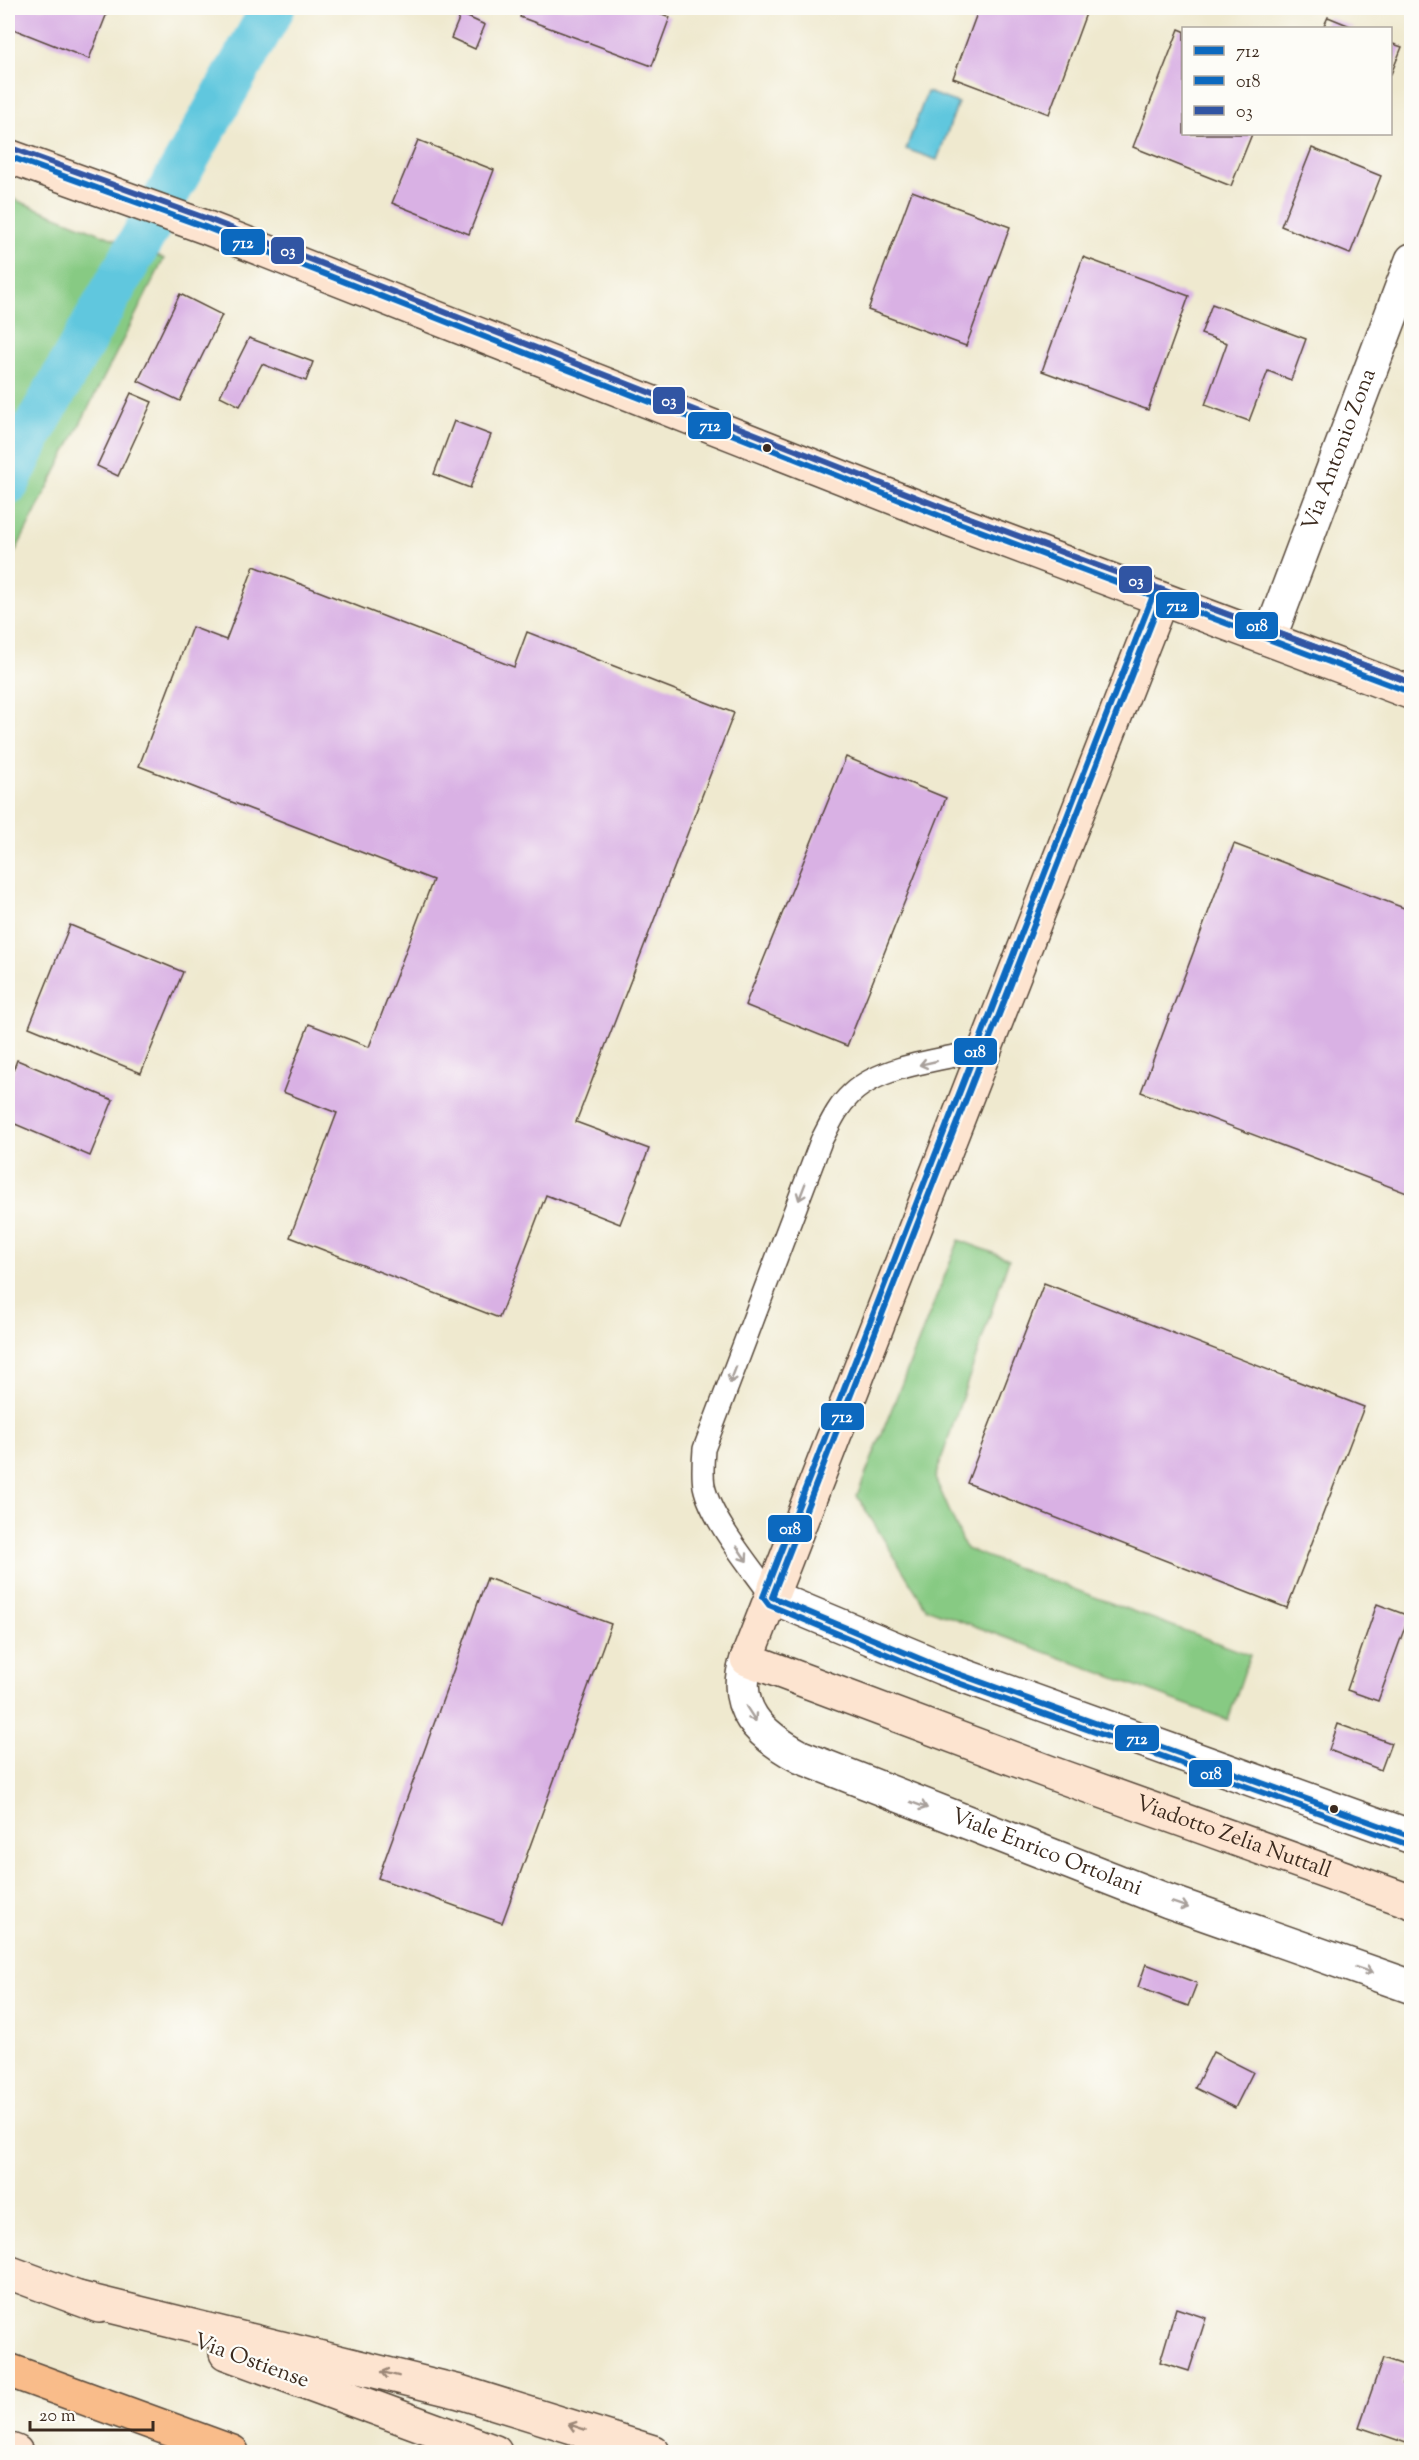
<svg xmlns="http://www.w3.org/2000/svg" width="1419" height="2460" viewBox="0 0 1419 2460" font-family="'Sorts Mill Goudy',serif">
	<rect width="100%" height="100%" fill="#fdfcf7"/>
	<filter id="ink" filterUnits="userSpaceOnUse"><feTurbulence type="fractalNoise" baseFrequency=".0167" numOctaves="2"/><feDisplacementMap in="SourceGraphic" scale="12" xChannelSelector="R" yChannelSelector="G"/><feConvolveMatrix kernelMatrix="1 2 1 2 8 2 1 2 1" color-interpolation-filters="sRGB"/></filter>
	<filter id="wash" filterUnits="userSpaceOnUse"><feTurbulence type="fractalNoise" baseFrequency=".008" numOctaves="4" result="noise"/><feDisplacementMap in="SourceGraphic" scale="24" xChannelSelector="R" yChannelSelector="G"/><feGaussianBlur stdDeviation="1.35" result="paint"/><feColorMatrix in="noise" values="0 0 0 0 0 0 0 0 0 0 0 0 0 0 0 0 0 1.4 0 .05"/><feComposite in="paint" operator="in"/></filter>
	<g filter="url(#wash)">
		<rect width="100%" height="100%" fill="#efe9cf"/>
		<g fill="#87ca83" stroke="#617a50" stroke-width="1.5">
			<polygon points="8,197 164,259 8,566"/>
			<polygon points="959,1240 1009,1259 935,1478 966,1549 1250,1655 1228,1720 926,1608 857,1496"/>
		</g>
		<polygon fill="#61c7de" stroke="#4e787e" stroke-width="1.5" points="927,92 958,103 937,160 906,149"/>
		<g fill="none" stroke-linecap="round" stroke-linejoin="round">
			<polyline stroke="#61c7de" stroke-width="44" points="8,483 32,432 273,8"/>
		</g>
		<g id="blocks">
			<g fill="#d9b1e4">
				<polygon points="8,8 109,8 89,59 8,27"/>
				<polygon points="523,8 646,8 670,17 652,66 520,17"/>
				<polygon points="979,8 1088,8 1049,114 953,78"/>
				<polygon points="461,14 485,25 475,49 451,38"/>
				<polygon points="1328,17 1355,28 1323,28"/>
				<polygon points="1179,29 1184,31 1184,134 1252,134 1231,186 1133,147"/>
				<polygon points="1390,43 1402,47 1391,74 1390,74"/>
				<polygon points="418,140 494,170 469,234 392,203"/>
				<polygon points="1312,148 1381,176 1350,254 1281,226"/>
				<polygon points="912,191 1010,227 966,346 868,310"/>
				<polygon points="1083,257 1189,296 1148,410 1042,371"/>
				<polygon points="180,294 222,315 180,401 138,381"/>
				<polygon points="1212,304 1306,339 1291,380 1268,371 1249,421 1205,405 1227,343 1201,334"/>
				<polygon points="249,338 313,362 306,381 262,364 240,406 220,396"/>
				<polygon points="131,393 152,402 118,476 97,466"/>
				<polygon points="454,421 491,435 470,488 434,474"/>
				<polygon points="254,566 514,667 527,632 734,713 576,1122 649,1149 620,1224 546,1195 499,1318 290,1237 337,1113 283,1092 309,1024 369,1047 433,880 139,766 192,627 226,640"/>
				<polygon points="846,757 946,798 847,1046 745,1005"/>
				<polygon points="1234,844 1412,911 1412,1195 1141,1092"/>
				<polygon points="70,925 183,972 141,1073 29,1027"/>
				<polygon points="17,1060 113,1100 90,1156 8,1121 8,1084"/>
				<polygon points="1044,1283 1364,1407 1287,1608 967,1483"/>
				<polygon points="487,1578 611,1624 502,1923 378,1878"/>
				<polygon points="1377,1604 1409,1616 1378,1701 1347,1690"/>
				<polygon points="1338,1724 1391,1743 1381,1770 1329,1750"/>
				<polygon points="1146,1964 1197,1983 1188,2006 1138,1987"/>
				<polygon points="1213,2052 1253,2072 1235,2108 1195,2088"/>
				<polygon points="1176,2308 1206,2318 1189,2371 1160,2362"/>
				<polygon points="1383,2358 1407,2366 1402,2384 1412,2388 1412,2445 1359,2427"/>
			</g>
		</g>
	</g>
	<g filter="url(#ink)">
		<use href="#blocks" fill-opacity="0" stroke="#564739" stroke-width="1.5"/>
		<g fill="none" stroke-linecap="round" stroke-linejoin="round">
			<defs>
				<path id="lane" d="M772 1597C752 1568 711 1520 704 1486 702 1474 703 1462 704 1449L821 1141C830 1124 837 1107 851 1094 881 1065 945 1059 985 1050"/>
				<g id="street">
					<path id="s1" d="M1269 639 1412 260"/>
					<polyline points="772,1597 942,1668 1412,1837"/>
					<path id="s2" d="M747 1659C730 1708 760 1735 801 1757L1168 1901 1412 1987"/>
				</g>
				<g id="secondary">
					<polyline points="8,156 205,227 943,517 1412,693"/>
					<path id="s3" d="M1161 599 747 1659 1054 1774 1412 1902"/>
					<polyline points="8,2272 99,2306"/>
					<polyline points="78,2298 460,2392 653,2452"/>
					<polyline points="226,2353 495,2452"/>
					<polyline points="8,2449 16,2452"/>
				</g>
				<polyline id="primary" points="8,2370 232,2452"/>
			</defs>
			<use href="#lane" stroke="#564739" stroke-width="24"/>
			<use href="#street" stroke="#564739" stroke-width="36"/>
			<use href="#secondary" stroke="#564739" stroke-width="36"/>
			<use href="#primary" stroke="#564739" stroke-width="36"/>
			<use href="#lane" stroke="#fff" stroke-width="21"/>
			<use href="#street" stroke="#fff" stroke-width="33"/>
			<use href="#secondary" stroke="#fde4d0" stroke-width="33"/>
			<use href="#primary" stroke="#f9bc8a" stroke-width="33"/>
			<defs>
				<g id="bus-1">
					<polyline points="8,156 205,227 943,517 1412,693"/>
					<polyline points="1161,599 772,1597 942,1668 1412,1837"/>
				</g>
				<polyline id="bus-2" points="1409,1845 939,1676 769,1605 763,1597 1154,593 1158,590 1164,591 1412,683"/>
				<polyline id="bus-3" points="11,148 208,219 946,509 1412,683"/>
			</defs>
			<use href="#bus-1" stroke="#fdfcf7" stroke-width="10"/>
			<use href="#bus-2" stroke="#fdfcf7" stroke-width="10"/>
			<use href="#bus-3" stroke="#fdfcf7" stroke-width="10"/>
			<use href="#bus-1" stroke="#0c69bf" stroke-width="6"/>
			<use href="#bus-2" stroke="#0c69bf" stroke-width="6"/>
			<use href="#bus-3" stroke="#3155a3" stroke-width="6"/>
		</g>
		<defs><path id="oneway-shaft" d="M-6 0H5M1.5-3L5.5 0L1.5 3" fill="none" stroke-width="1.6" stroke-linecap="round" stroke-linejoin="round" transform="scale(1.5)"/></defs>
		<g stroke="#a79f9a">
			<use href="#oneway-shaft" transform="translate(928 1063) rotate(167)"/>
			<use href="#oneway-shaft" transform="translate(802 1192) rotate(111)"/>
			<use href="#oneway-shaft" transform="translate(733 1375) rotate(111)"/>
			<use href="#oneway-shaft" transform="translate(742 1554) rotate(56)"/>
			<use href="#oneway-shaft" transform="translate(751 1714) rotate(57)"/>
			<use href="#oneway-shaft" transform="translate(919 1805) rotate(21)"/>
			<use href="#oneway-shaft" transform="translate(1180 1905) rotate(19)"/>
			<use href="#oneway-shaft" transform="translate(1364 1970) rotate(19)"/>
		</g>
		<g stroke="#9c8777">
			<use href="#oneway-shaft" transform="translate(390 2374) rotate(-166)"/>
			<use href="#oneway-shaft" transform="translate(577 2427) rotate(-162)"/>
		</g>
	</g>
	<g fill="#3b2a1e" stroke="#fdfcf7" stroke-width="2">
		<circle cx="767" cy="448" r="5"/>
		<circle cx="1334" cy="1809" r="5"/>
	</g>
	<g text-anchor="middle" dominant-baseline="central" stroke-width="4.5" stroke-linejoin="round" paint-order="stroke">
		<g font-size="22" fill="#3b2a1e" stroke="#fdfcf7">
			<text stroke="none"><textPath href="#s1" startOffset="202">Via Antonio Zona</textPath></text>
			<text stroke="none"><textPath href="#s3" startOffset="1656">Viadotto Zelia Nuttall</textPath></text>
			<text stroke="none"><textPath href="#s2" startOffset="388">Viale Enrico Ortolani</textPath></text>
			<text transform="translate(251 2362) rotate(20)">Via Ostiense</text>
		</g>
	</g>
	<g stroke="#fdfcf7" stroke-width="2">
		<rect x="220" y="228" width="46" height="28" rx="6" fill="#0c69bf"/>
		<rect x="270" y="236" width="35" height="29" rx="6" fill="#3155a3"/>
		<rect x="652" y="386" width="34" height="29" rx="6" fill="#3155a3"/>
		<rect x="687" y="411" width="45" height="29" rx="6" fill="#0c69bf"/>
		<rect x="1118" y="565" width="35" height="29" rx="6" fill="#3155a3"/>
		<rect x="1155" y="591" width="45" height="28" rx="6" fill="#0c69bf"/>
		<rect x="1234" y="611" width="45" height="29" rx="6" fill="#0c69bf"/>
		<rect x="953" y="1037" width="45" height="29" rx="6" fill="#0c69bf"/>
		<rect x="820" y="1402" width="45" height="29" rx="6" fill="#0c69bf"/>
		<rect x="767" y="1514" width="46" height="29" rx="6" fill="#0c69bf"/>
		<rect x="1114" y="1724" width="46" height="28" rx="6" fill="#0c69bf"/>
		<rect x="1188" y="1759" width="45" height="29" rx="6" fill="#0c69bf"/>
	</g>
	<g font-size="16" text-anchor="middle" font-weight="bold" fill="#fff">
		<text x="243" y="248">712</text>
		<text x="288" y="256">03</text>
		<text x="669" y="406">03</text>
		<text x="710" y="431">712</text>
		<text x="1136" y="586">03</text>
		<text x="1177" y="611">712</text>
		<text x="1257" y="631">018</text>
		<text x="975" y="1057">018</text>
		<text x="842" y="1422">712</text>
		<text x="790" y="1534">018</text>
		<text x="1137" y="1744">712</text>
		<text x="1211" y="1779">018</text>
	</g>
	<rect width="1419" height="2460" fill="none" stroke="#fdfcf7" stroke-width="30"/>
	<rect x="1182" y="27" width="210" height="108" fill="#fdfcf7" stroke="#afa8a0" stroke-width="1.5"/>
	<rect x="1194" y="46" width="30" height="9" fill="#0c69bf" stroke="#afa8a0" stroke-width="1.5"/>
	<text x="1236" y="57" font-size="18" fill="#3b2a1e">712</text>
	<rect x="1194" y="76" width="30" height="9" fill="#0c69bf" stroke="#afa8a0" stroke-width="1.5"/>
	<text x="1236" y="87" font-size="18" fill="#3b2a1e">018</text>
	<rect x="1194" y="106" width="30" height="9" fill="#3155a3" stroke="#afa8a0" stroke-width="1.5"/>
	<text x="1236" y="117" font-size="18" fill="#3b2a1e">03</text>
	<path d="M30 2421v9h123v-9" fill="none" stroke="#3b2a1e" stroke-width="3"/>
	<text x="39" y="2421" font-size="18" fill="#3b2a1e" stroke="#fdfcf7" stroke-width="4.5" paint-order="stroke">20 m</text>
</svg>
